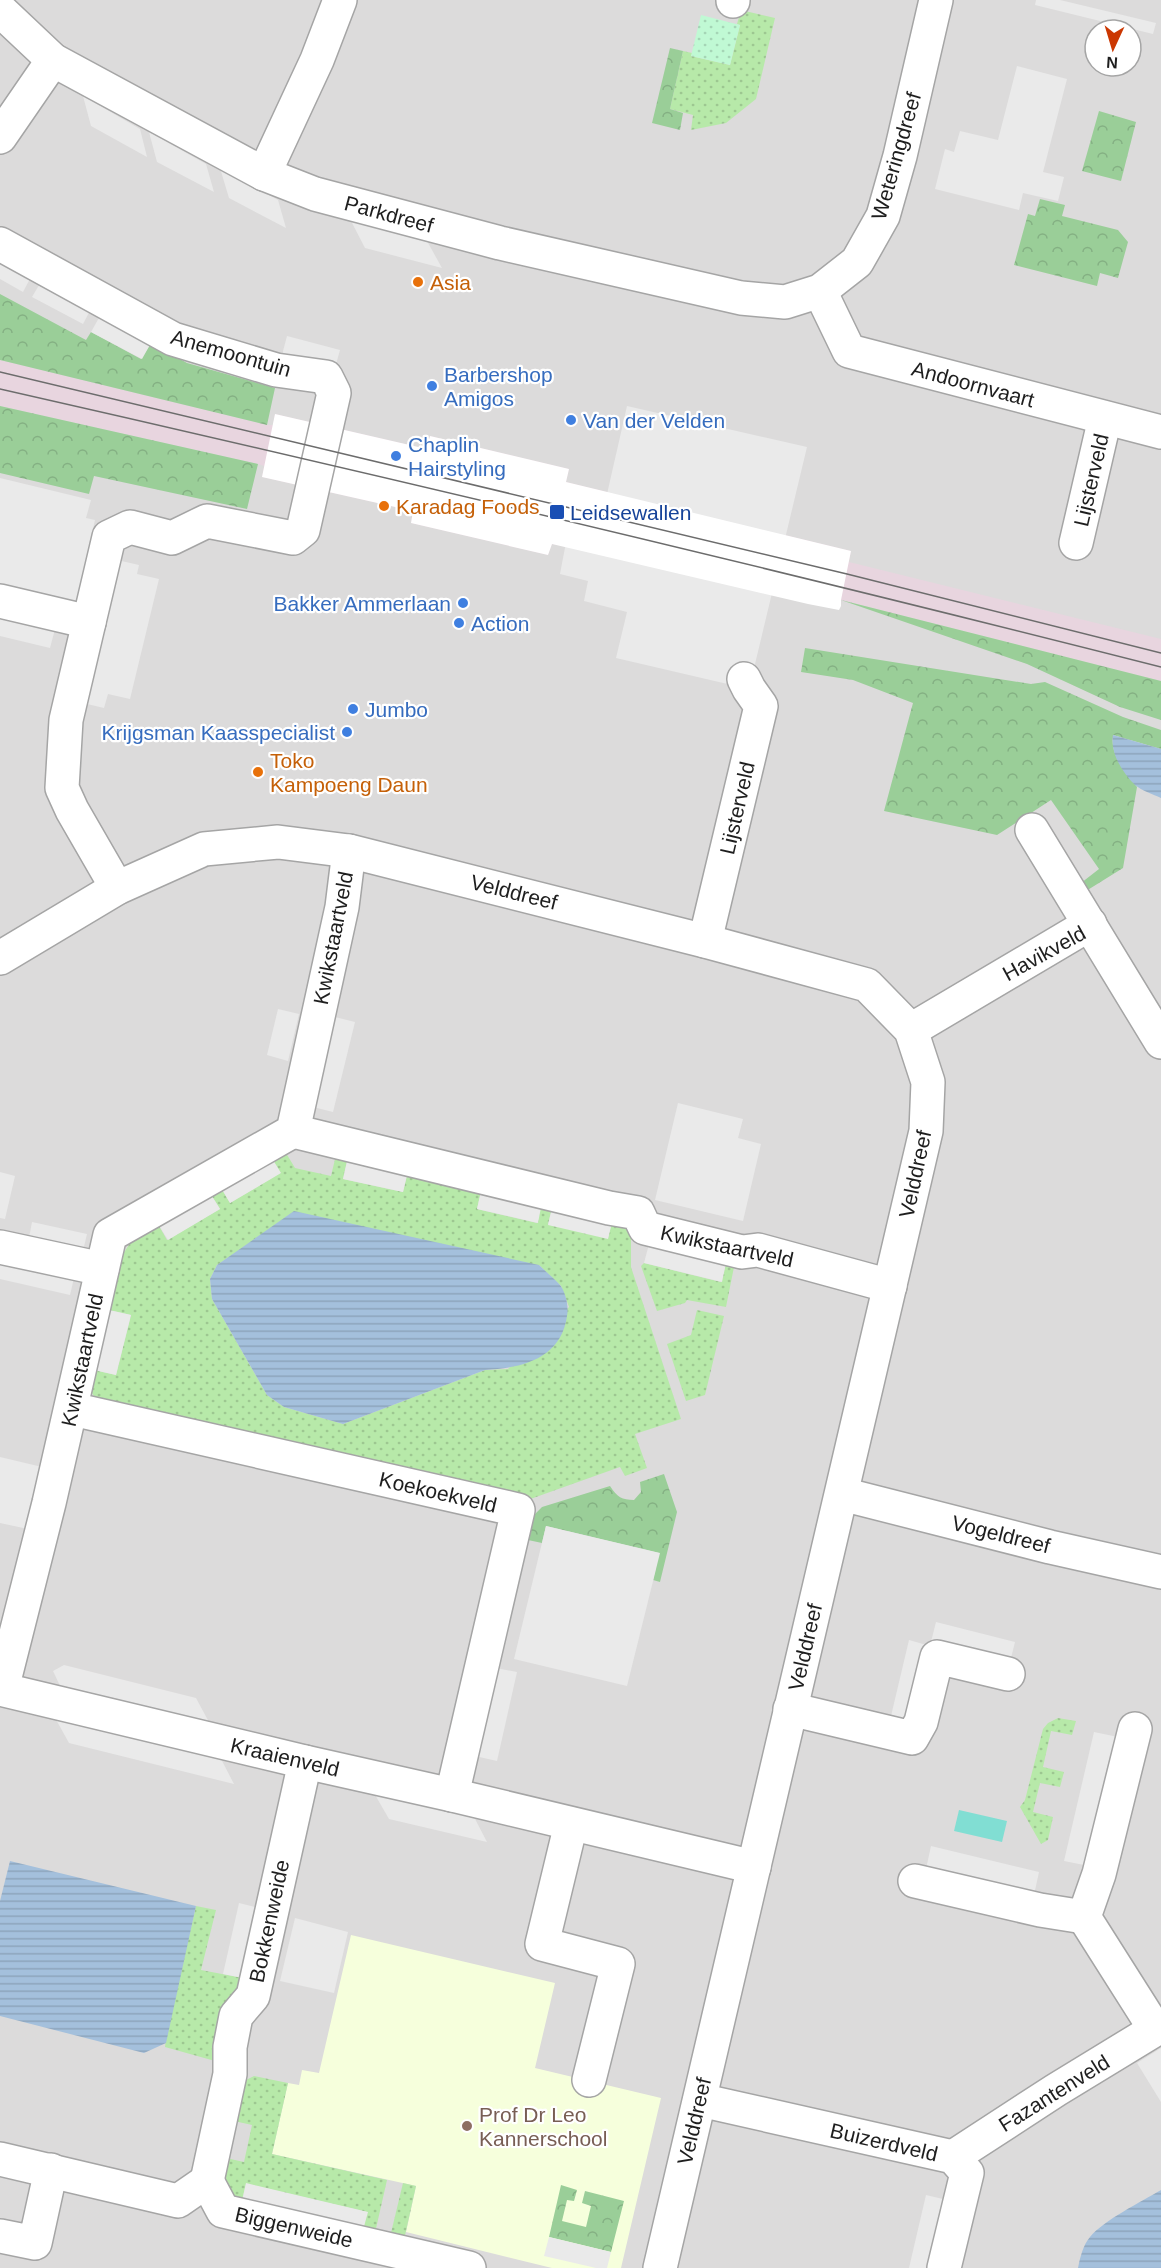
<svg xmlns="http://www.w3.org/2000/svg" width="1161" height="2268" viewBox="0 0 1161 2268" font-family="Helvetica,sans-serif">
	<defs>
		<pattern id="grass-dots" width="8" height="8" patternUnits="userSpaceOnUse" patternTransform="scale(1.5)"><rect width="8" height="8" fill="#b7e9a9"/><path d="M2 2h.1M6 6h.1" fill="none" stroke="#9dc791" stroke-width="1.8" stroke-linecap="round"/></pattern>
		<pattern id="forest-crowns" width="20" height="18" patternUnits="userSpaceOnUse" patternTransform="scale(1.5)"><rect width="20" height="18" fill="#9ace98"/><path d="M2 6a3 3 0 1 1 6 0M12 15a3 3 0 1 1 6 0" fill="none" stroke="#84b083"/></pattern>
		<pattern id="park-dots" width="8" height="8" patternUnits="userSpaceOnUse" patternTransform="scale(1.5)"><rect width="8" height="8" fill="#c0f9d4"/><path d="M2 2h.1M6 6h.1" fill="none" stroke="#a5d5b6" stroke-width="1.8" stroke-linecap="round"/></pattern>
		<pattern id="water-rules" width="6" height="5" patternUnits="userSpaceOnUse" patternTransform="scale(1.5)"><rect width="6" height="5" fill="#a4c0dc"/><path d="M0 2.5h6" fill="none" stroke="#8da5bc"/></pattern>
	</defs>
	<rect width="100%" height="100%" fill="#efeee3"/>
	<path fill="#dcdbdb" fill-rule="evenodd" d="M0 0H1161V2268H0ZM1095 30H1131V66H1095Z"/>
	<polygon fill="#f6ffdc" points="351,1935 555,1983 535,2068 661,2098 621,2268 552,2268 406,2232 416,2186 272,2154 288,2083 299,2085 302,2070 319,2073"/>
	<polygon fill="#e8d5df" points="0,360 267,425 273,425 275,414 427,449 430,436 569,469 566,482 851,551 849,562 1161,639 1161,681 841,600 552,544 548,555 411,523 413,511 262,477 264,466 258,464 0,406"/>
	<g fill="url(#grass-dots)" fill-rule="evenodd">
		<polygon points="741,10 775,18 756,99 726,123 691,130 693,115 670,109 683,51 692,53 691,56 730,65 740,25 737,24"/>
		<path d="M283 1148 295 1168 331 1176 336 1155 348 1157 343 1179 403 1192 408 1171 482 1187 477 1209 537 1223 542 1202 553 1204 548 1224 608 1238 613 1218 621 1222 631 1234V1267L681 1419 635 1434 647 1468 625 1476 620 1467 522 1502 97 1401 92 1393 94 1370 116 1375 131 1315 109 1310 123 1254 130 1243 158 1224 167 1240 220 1209 210 1193 220 1186 230 1203 280 1173 270 1155ZM241 1249 539 1265 561 1286 569 1307 508 1369 485 1370 343 1424 284 1407 267 1395 212 1299 210 1279 217 1265Z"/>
		<polygon points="644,1263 721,1282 726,1264 734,1267 726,1307 687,1300 685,1303 657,1311 641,1266"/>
		<polygon points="697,1310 724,1316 705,1395 686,1401 667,1344 691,1335"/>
		<polygon points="1058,1718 1076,1721 1072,1735 1051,1731 1043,1767 1064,1772 1060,1787 1040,1783 1033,1812 1053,1817 1048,1840 1041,1844 1020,1807 1025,1800 1043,1729 1048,1723"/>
		<polygon points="196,1906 216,1910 201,1970 243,1978 215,2061 165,2047 167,2031"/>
		<polygon points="254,2076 288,2083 272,2154 387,2180 375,2233 363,2230 367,2212 246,2184 242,2201 232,2199 220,2178 226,2158 244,2162 252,2125 234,2121 244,2081"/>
		<polygon points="403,2183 416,2186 404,2240 390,2237"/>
	</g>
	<g fill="url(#forest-crowns)">
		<polygon points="670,48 683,51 670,109 683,113 680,130 652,123"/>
		<polygon points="1099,111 1136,122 1121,181 1082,171"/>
		<polygon points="1040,199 1065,205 1062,216 1118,230 1128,242 1118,278 1100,273 1097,286 1014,265 1028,214 1035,216"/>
		<polygon points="0,294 86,340 91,332 141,359 151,343 187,363 275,388 267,425 0,360"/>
		<polygon points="0,406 258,464 247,509 94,476 89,494 0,473"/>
		<polygon points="841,600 1161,681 1161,720 1120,707 1027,664"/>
		<path d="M805 648 1031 684 1045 682 1123 717 1161 730V749L1113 735C1110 755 1125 771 1137 787L1123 868 1086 891 1081 883 1099 869 1051 800 997 835 884 811 913 703 853 680 801 672Z"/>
		<path d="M664 1474 677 1512 660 1582 653 1580 659 1553 546 1526 542 1543 528 1540 532 1517 542 1507 610 1486C617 1497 622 1500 634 1500L641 1492 640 1482Z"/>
		<polygon points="561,2185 577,2190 574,2201 567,2200 562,2221 586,2227 591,2206 582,2203 585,2191 624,2201 611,2252 549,2237"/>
	</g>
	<polygon fill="url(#park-dots)" points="701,15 740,25 730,65 691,56"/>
	<polygon fill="#81ded3" points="959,1810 1007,1821 1002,1842 954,1831"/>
	<g fill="#eaeaea">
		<polygon points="1036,0 1060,0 1156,23 1153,34 1035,5"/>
		<polygon points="1017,66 1067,79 1043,172 1064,177 1058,201 1023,193 1019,210 935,189 945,149 954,152 960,131 998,140"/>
		<polygon points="83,96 140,129 147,157 91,126"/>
		<polygon points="149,132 206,164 214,192 157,162"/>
		<polygon points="220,168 278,200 286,228 229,198"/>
		<polygon points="351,221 427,241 442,268 365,248"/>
		<polygon points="0,258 32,275 23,292 0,279"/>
		<polygon points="42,280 92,307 83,324 32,297"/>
		<polygon points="100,316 151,343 142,359 91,332"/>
		<polygon points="287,336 340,350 335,368 282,355"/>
		<polygon points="627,406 807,447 749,689 616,658 627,612 584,601 588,581 560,574 575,495 605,503"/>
		<polygon points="0,478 91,500 86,518 95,520 75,606 0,589"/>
		<polygon points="117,560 139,565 137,574 159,579 130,699 108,694 104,708 83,703"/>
		<polygon points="0,616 55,629 50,648 0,636"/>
		<polygon points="278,1009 299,1014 288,1061 267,1055"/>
		<polygon points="335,1017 355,1022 333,1112 313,1107"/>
		<polygon points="678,1103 743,1119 738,1138 761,1144 743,1221 655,1200"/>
		<polygon points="270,1155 281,1173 230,1203 220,1186"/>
		<polygon points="348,1157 408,1171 403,1192 343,1179"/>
		<polygon points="0,1172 15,1176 5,1219 0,1218"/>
		<polygon points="482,1187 542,1202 538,1223 477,1209"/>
		<polygon points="210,1193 220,1209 168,1240 158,1224"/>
		<polygon points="553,1204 613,1218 608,1239 548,1225"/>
		<polygon points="32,1222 87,1234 82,1255 28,1243"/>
		<polygon points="649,1244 726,1263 722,1282 644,1263"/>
		<polygon points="0,1260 74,1278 70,1295 0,1279"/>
		<polygon points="109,1310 131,1315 116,1375 94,1370"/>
		<polygon points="0,1457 42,1467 28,1529 0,1523"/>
		<polygon points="546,1526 660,1553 627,1686 514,1659"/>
		<polygon points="936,1622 1015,1642 1010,1662 931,1642"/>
		<polygon points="909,1640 930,1646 912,1720 891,1716"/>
		<polygon points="64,1665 196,1698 210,1724 61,1688 53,1671"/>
		<polygon points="496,1668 517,1672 497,1761 475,1756"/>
		<polygon points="54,1716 220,1757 234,1784 69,1743"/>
		<polygon points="1094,1732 1118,1737 1089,1866 1064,1861"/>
		<polygon points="374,1793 474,1817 487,1842 389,1819"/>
		<polygon points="931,1846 1039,1872 1034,1895 926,1869"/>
		<polygon points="239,1903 259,1908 243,1978 223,1974"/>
		<polygon points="295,1918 348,1932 334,1993 280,1981"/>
		<polygon points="1161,2048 1161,2102 1137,2063"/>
		<polygon points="246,2183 368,2212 363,2230 242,2201"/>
		<polygon points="926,2195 947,2200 931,2268 909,2268"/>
		<polygon points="549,2237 611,2252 607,2268 596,2268 544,2256"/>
	</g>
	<g fill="url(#water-rules)">
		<path d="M1113 735 1161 749V798C1153 794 1142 791 1135 785 1122 772 1110 753 1113 735Z"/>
		<path d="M294 1211 539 1265C546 1272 554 1278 560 1285 566 1293 569 1307 567 1316 561 1359 522 1368 485 1370L343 1424 284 1407 267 1395 212 1299 210 1279 217 1265Z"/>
		<polygon points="10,1861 196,1906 166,2043 144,2053 0,2016 0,1901"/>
		<path d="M1161 2190V2268H1078C1080 2258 1083 2245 1090 2237 1104 2220 1141 2202 1161 2190Z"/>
	</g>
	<polygon fill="#fff" points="275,414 427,449 430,436 569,469 566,482 851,551 841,600 841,606 839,610 808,604 552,544 548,555 411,523 413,511 262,477"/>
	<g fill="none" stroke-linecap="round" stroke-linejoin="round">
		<defs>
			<g id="minor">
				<polyline points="733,1 733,0"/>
				<polyline points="0,10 53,60 264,174 315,194 500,243 741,298 785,302 820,291 857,262 883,216 900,156 936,0"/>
				<polyline points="0,137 53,60"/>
				<polyline points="264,174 317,60 340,0"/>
				<polyline points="0,244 173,339 276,370 326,377 334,393 303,530 293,538 207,521 172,538 130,527 109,537 66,720 62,788 72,810 117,888"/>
				<polyline points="820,291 849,351 1161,432"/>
				<polyline points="1076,543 1105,418"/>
				<polyline points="0,601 89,622"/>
				<polyline points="1032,830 1161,1042"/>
				<polyline points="705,941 761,706 749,689 744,679"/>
				<polyline points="0,958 117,888 204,849 278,842 349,851 705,941 867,985 911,1030 928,1082 926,1131 660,2268"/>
				<polyline points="911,1030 1090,924"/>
				<polyline points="293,1131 609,1208 638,1213 645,1228 742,1252 758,1250 890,1286"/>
				<polyline points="0,1247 102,1269"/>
				<polyline points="72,1409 518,1510 452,1795"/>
				<polyline points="842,1494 1050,1547 1161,1572"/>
				<polyline points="0,1689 305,1762 452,1795 754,1867"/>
				<polyline points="2,1689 49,1503 110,1235 293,1131 342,907 349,851"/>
				<polyline points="790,1709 912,1738 921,1722 937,1657 1008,1674"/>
				<polyline points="1135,1729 1099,1874 1084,1917 1155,2029"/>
				<polyline points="571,1824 542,1944 618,1964 589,2080"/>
				<polyline points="915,1881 1040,1910 1084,1917"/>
				<polyline points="700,2100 953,2157 967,2173 944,2268"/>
				<polyline points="953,2157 1056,2090 1161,2026"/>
				<polyline points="0,2159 178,2201 207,2181"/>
				<polyline points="207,2181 230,2074 230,2047 236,2016 253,1996 305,1762"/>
				<polyline points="207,2181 223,2211 469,2268"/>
				<polyline points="0,2236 35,2243 51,2170"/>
			</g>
		</defs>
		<use href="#minor" stroke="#a5a5a5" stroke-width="36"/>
		<use href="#minor" stroke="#fff" stroke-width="33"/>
		<g stroke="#6c6c6c" stroke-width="1.5">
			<polyline points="0,372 847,574 1161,653"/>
			<path d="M0 389C388 477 775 569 1161 667"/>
		</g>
	</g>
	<g fill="#e8710a" stroke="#fff" stroke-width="2">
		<circle cx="418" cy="282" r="6"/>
		<circle cx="384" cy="506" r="6"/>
		<circle cx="258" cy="772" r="6"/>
	</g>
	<g fill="#3f7fe0" stroke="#fff" stroke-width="2">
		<circle cx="432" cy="386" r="6"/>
		<circle cx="571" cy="420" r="6"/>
		<circle cx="396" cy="456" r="6"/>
		<circle cx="463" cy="603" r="6"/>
		<circle cx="459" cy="623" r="6"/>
		<circle cx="353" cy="709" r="6"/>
		<circle cx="347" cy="732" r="6"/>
	</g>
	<rect fill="#1a4fb4" stroke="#fff" stroke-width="2" x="549" y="504" width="16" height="16" rx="3"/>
	<circle fill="#8d6e63" stroke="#fff" stroke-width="2" cx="467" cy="2126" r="6"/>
	<g text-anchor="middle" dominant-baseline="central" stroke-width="4.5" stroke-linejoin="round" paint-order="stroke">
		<g font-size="21" fill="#1e1e1e" stroke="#fff">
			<text transform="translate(896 156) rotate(-74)">Weteringdreef</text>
			<text transform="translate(389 214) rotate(15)">Parkdreef</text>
			<text transform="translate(231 353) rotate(16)">Anemoontuin</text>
			<text transform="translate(973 384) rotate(15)">Andoornvaart</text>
			<text transform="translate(1091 480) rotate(-77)">Lijsterveld</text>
			<text transform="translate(737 808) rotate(-77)">Lijsterveld</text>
			<text transform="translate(514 892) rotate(14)">Velddreef</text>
			<text transform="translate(333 938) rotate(-79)">Kwikstaartveld</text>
			<text transform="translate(1044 953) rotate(-29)">Havikveld</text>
			<text transform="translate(915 1174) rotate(-78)">Velddreef</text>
			<text transform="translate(727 1246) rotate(12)">Kwikstaartveld</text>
			<text transform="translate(82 1360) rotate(-78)">Kwikstaartveld</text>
			<text transform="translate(438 1492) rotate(13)">Koekoekveld</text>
			<text transform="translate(1001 1534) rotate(14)">Vogeldreef</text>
			<text transform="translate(805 1647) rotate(-77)">Velddreef</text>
			<text transform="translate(285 1757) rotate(13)">Kraaienveld</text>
			<text transform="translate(269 1921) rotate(-78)">Bokkenweide</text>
			<text transform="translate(1054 2093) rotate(-32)">Fazantenveld</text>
			<text transform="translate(694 2121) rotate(-77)">Velddreef</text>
			<text transform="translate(884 2142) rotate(13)">Buizerdveld</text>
			<text transform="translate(294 2227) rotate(13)">Biggenweide</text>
		</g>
		<g font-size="21" fill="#c56008" stroke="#fff" text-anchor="start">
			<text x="430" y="282">Asia</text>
			<text x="396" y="506">Karadag Foods</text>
			<text x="270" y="760">Toko<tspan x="270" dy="24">Kampoeng Daun</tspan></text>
		</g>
		<g font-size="21" fill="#366cbe" stroke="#fff" text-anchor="start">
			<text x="444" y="374">Barbershop<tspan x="444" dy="24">Amigos</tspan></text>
			<text x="583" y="420">Van der Velden</text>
			<text x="408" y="444">Chaplin<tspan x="408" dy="24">Hairstyling</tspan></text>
			<text x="451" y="603" text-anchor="end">Bakker Ammerlaan</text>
			<text x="471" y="623">Action</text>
			<text x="365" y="709">Jumbo</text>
			<text x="335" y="732" text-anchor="end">Krijgsman Kaasspecialist</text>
		</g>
		<g font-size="21" fill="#164399" stroke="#fff" text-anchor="start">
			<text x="570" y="512">Leidsewallen</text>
		</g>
		<g font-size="21" fill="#785e54" stroke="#fff" text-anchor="start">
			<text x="479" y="2114">Prof Dr Leo<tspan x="479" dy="24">Kannerschool</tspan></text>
		</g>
	</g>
	<g transform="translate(1113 48) rotate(184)"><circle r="28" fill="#ffffff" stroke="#a5a5a5" stroke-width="1.5"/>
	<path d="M0-4.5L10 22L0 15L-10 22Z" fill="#cb3701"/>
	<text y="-9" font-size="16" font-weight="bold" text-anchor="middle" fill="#1e1e1e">N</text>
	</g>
</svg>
